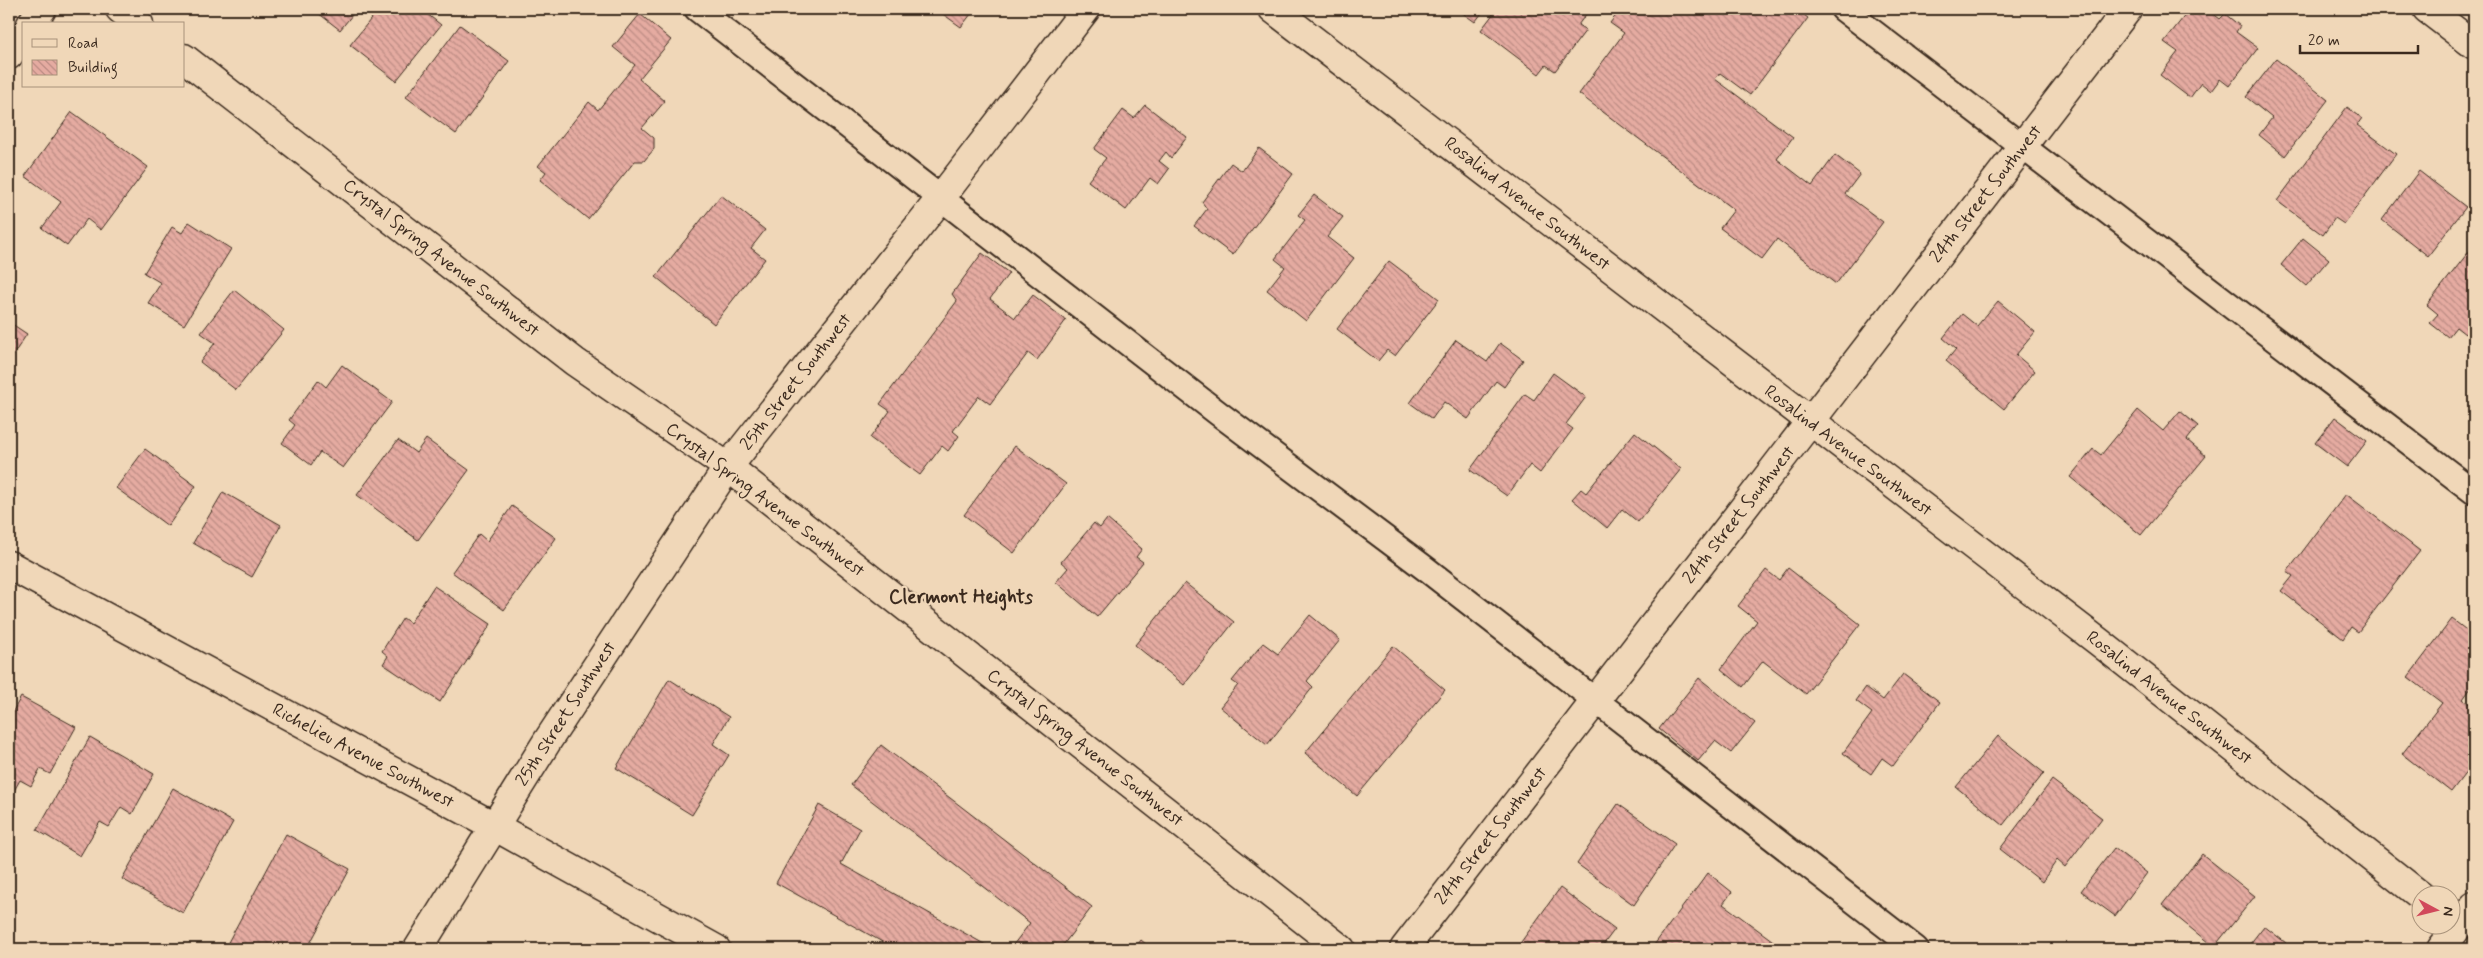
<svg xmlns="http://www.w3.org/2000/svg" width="2483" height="958" viewBox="0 0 2483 958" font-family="Mynerve,sans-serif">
	<defs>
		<pattern id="building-back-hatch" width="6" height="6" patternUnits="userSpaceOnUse" patternTransform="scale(1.25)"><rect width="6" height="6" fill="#e5aba1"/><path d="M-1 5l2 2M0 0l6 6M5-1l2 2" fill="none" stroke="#bb8b83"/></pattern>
	</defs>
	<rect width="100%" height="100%" fill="#f0d7b8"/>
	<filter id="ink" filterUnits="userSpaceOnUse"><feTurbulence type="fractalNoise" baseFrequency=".02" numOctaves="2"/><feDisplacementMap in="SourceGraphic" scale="10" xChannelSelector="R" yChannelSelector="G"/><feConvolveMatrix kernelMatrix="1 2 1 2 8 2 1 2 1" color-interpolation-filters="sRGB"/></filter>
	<g filter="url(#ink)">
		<g fill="url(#building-back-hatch)" stroke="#3b2a1e">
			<polygon points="313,9 357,9 340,30"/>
			<polygon points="379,9 421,9 441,25 396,81 350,45"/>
			<polygon points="936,9 975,9 961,27"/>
			<polygon points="1457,9 1485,9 1475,22"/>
			<polygon points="1497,9 1515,9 1521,13 1524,9 1590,9 1578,25 1586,30 1555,71 1546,65 1539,74 1481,30"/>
			<polygon points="1621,9 1796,9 1808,18 1750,95 1720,73 1715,79 1793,137 1777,159 1812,186 1835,155 1860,174 1845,194 1883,222 1836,284 1777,239 1762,259 1720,228 1734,210 1579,94 1624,33 1610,23"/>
			<polygon points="2190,9 2196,9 2203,14 2207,9 2220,19 2225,14 2240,26 2236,32 2258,48 2229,86 2220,79 2211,91 2201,83 2190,98 2160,75 2178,52 2164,42"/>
			<polygon points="640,14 671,40 639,79 665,101 642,128 654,138 654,149 644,161 635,161 588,219 540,180 546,172 538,166 589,102 598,110 635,65 613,47"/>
			<polygon points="460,25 509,61 456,134 406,97"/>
			<polygon points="2276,59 2328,100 2285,156 2259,135 2272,118 2246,97"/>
			<polygon points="1145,105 1187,137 1171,158 1166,152 1159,161 1169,169 1158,184 1150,178 1126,210 1088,181 1106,158 1094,149 1123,110 1134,118"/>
			<polygon points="2347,107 2362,118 2357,125 2396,154 2344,224 2335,218 2323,235 2277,201"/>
			<polygon points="72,112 148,167 101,230 87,219 67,246 42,228 61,202 25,176"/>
			<polygon points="1259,148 1293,174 1233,255 1194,226 1207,209 1202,202 1231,163 1242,171"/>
			<polygon points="2419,171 2466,207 2428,256 2382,220"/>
			<polygon points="721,195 765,230 751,248 765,259 714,324 656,277"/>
			<polygon points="1314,195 1343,217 1327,237 1354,258 1306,321 1267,290 1285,267 1275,259 1305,220 1298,215"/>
			<polygon points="189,222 231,249 184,325 148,303 161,283 144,273 172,227 182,233"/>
			<polygon points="2303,238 2329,259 2306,286 2281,265"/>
			<polygon points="2474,245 2474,321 2465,334 2456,327 2448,337 2430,323 2438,314 2427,305"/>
			<polygon points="982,253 1009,273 990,299 1015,318 1033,295 1066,320 1037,360 1028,353 990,404 979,396 953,431 959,436 948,451 942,446 920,475 870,438 890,411 880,404 957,301 952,294"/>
			<polygon points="1389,261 1439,299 1395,356 1387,350 1378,361 1337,329"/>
			<polygon points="234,290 284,330 236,390 200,362 215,343 201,333"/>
			<polygon points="1998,301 2035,332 2016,355 2035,371 2004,409 1946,361 1956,349 1943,338 1962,314 1977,326"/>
			<polygon points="9,322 27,334 9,361"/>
			<polygon points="1456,340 1487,362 1500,343 1523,360 1504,387 1496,381 1468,419 1444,402 1432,419 1410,403"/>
			<polygon points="342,365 392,402 343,468 320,452 311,465 282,443 295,425 289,420 318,380 326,387"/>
			<polygon points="1553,373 1586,397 1566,424 1573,429 1540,473 1530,465 1507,496 1470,470 1525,394 1534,400"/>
			<polygon points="2138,410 2163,431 2180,411 2198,426 2187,440 2206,456 2141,535 2070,477 2093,449 2101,455"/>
			<polygon points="2335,417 2367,441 2347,467 2315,443"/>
			<polygon points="1635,432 1681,469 1638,522 1622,509 1607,528 1572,499 1581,489 1586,493"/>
			<polygon points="426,439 469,470 418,540 357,495 398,440 416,453"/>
			<polygon points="1015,446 1066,484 1014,553 964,515"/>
			<polygon points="145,449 196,486 168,526 116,488"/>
			<polygon points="223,492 281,525 252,577 193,543"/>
			<polygon points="2346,494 2420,551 2358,632 2351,627 2343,639 2281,591 2293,576 2287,572"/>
			<polygon points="512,506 556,538 504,610 452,572 479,534 487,541"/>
			<polygon points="1107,519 1142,549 1136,557 1143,562 1097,617 1056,582 1068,568 1061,562 1094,523 1100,528"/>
			<polygon points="1788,568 1860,624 1806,694 1763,661 1743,687 1721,669 1757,621 1738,606 1766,570 1779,580"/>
			<polygon points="1185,583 1234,622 1184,685 1135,645"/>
			<polygon points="434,586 491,624 440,702 383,664 388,656 382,651 403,618 410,623"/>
			<polygon points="1310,615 1340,640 1307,681 1313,687 1267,745 1220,707 1238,685 1232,681 1263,643 1278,654"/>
			<polygon points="2452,619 2474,636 2474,684 2463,699 2474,708 2474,762 2451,792 2402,754 2442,703 2408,677"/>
			<polygon points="1393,646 1445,690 1357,796 1305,753"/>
			<polygon points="1903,674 1940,702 1893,766 1882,758 1871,774 1843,753 1872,713 1856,701 1866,687 1883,700"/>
			<polygon points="1699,678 1755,723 1731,753 1715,741 1698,761 1659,729"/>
			<polygon points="669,679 729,717 713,744 729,755 692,815 616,768"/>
			<polygon points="21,697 76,727 50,774 40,769 31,786 20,780 11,796 9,795 9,718"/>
			<polygon points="1998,736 2044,773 2003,825 1956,787"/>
			<polygon points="90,737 154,774 132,814 121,807 109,827 100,822 80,856 37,830"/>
			<polygon points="881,745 1092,907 1060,949 1010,949 1030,923 851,785"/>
			<polygon points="2052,780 2102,818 2065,867 2057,860 2042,882 2000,849"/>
			<polygon points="173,788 233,822 183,913 122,879"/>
			<polygon points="1618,804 1675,844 1634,905 1577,864"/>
			<polygon points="819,805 860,829 841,864 993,949 895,949 776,883"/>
			<polygon points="286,834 350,869 307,949 225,948"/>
			<polygon points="2114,848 2147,873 2115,916 2081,891"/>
			<polygon points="2202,854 2255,896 2214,947 2162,905"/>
			<polygon points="1708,873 1732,892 1723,904 1784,949 1651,949"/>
			<polygon points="1560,888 1615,929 1600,949 1516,949"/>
			<polygon points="2264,926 2286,943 2282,949 2246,949"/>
			<polygon points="1141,940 1152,949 1134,949"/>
		</g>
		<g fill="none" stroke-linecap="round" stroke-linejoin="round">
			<defs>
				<g id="service">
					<polyline points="697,9 1218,413 1426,569 1916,949"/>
					<polyline points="1843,9 2474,492"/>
				</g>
				<g id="minor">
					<polyline points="120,9 139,24"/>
					<polyline points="1273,9 2099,642 2421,896"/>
					<polyline points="2427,9 2474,45"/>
					<polyline points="184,58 575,362 728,467 1341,949"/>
					<polyline points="9,565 494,826 716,949"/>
					<polyline points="418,949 548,740 728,467 940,199 1086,9"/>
					<polyline points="1404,949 2128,9"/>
					<polyline points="2441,949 2474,906"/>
				</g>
				<g id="tertiary">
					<polyline points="31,24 42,9"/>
					<polyline points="9,55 24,34"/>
				</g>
			</defs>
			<use href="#service" stroke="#3b2a1e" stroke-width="28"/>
			<use href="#minor" stroke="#3b2a1e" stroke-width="31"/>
			<use href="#tertiary" stroke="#3b2a1e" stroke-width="31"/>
			<use href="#service" stroke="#f0d7b8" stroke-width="24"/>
			<use href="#minor" stroke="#f0d7b8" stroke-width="28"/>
			<use href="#tertiary" stroke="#f0d7b8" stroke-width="28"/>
		</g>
	</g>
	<g text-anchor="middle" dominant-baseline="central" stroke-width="4.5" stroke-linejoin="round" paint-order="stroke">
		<g font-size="18" fill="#3b2a1e" stroke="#f0d7b8">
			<text transform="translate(1986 194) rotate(-52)">24th Street Southwest</text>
			<text transform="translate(1527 204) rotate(38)">Rosalind Avenue Southwest</text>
			<text transform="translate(441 258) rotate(38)">Crystal Spring Avenue Southwest</text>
			<text transform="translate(796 382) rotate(-52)">25th Street Southwest</text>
			<text transform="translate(1848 451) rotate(37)">Rosalind Avenue Southwest</text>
			<text transform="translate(765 500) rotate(37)">Crystal Spring Avenue Southwest</text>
			<text transform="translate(1739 515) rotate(-52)">24th Street Southwest</text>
			<text transform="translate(2169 698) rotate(38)">Rosalind Avenue Southwest</text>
			<text transform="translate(566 714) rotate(-57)">25th Street Southwest</text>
			<text transform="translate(1085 748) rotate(38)">Crystal Spring Avenue Southwest</text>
			<text transform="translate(363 756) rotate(28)">Richelieu Avenue Southwest</text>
			<text transform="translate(1491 836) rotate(-52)">24th Street Southwest</text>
		</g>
		<g font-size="19" font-weight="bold" fill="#3b2a1e" stroke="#f0d7b8">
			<text x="961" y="597">Clermont Heights</text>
		</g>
	</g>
	<rect width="2483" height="958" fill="none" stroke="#f0d7b8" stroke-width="30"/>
	<rect x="15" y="15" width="2453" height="928" fill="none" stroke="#3b2a1e" stroke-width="2" filter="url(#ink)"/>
	<rect x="22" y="22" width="162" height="65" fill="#f0d7b8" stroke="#a8927a"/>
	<rect x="32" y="39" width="25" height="8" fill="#f0d7b8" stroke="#a8927a"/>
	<text x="68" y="48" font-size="15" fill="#3b2a1e">Road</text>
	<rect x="32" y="60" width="25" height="15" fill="url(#building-back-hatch)" stroke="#a8927a"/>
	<text x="68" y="72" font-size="15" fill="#3b2a1e">Building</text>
	<g transform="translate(2436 910) rotate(97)"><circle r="24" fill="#f0d7b8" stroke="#a8927a"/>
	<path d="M0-4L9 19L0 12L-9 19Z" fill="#d1495b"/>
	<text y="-8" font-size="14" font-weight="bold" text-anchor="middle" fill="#3b2a1e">N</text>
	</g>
	<path d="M2300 45v8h118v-8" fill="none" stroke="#3b2a1e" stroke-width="2.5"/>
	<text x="2308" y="45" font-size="15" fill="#3b2a1e" stroke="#f0d7b8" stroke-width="4" paint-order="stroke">20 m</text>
</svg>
